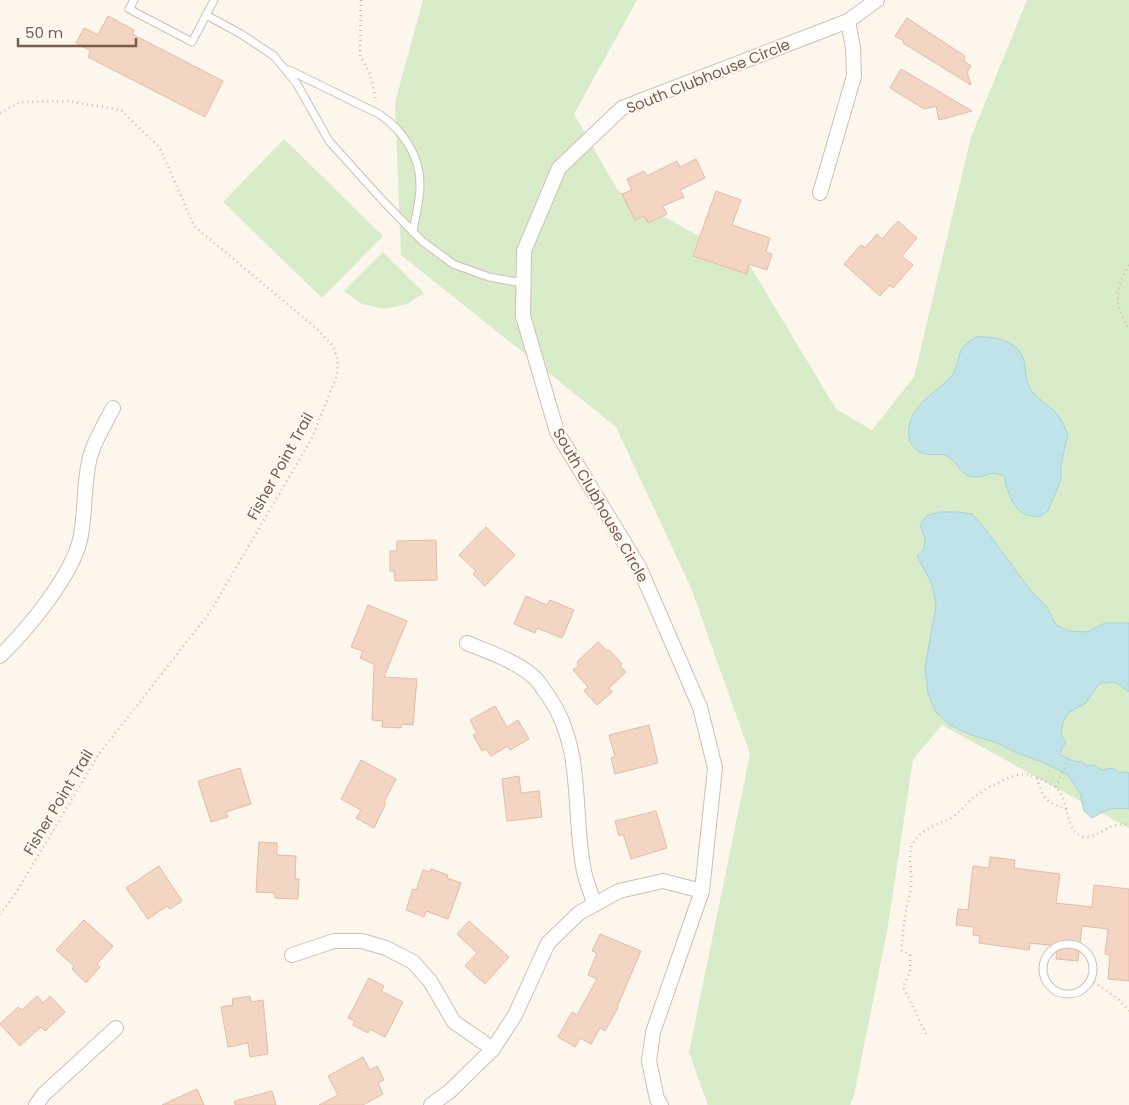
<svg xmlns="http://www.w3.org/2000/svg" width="1129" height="1105" viewBox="0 0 1129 1105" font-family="Poppins,sans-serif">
	<rect width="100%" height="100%" fill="#fdf6ec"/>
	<g fill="#d8ecc9">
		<polygon points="423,0 637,0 574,114 618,191 749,264 836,409 872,430 914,377 971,137 1027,0 1129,0 1129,828 942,725 913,760 887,932 854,1095 850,1105 708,1105 689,1052 750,754 691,588 616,427 401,255 395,102"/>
		<polygon points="284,139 383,236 322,298 223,202"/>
		<polygon points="383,252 424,293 407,304 385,309 362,304 344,291"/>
	</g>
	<g fill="#bfe3e8" stroke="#a5d3da">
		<path d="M976 337C993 336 1019 340 1024 361 1026 370 1026 383 1031 390 1038 399 1047 404 1054 411 1061 417 1064 426 1068 434L1061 464V480L1048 511 1038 517C1034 516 1029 516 1026 515 1012 509 1007 489 1004 476 988 470 988 477 975 477 961 478 957 459 944 455 936 453 927 457 918 451 903 440 908 420 918 407 927 396 940 388 950 378 958 370 957 356 963 347 966 343 972 340 976 337Z"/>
		<path d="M939 512H958L972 514 983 526 1031 591 1047 607 1056 625 1069 631 1087 632 1105 623H1129V692L1117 683 1112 682 1102 683 1098 685 1086 703 1068 713 1063 722 1061 735 1066 742 1059 754 1073 761 1082 762 1085 765 1096 766 1102 770 1112 768 1119 772 1129 773V809C1112 807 1107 809 1092 818L1084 811 1080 793 1067 774 1042 762 1017 753 995 742 971 735 950 725 936 712 928 694 925 668 936 605 932 584 917 556 924 549 925 538 920 526 926 516Z"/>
	</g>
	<g fill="#f3d5c3" stroke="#e6bba3">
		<polygon points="108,16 134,30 132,34 223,81 205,117 88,57 91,51 76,43 84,28 98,35"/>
		<polygon points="907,18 965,56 964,61 971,66 967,72 971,85 903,43 904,41 895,36"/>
		<polygon points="901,69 955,101 972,111 939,120 936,106 924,109 890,88"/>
		<polygon points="696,159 705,178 680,190 684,197 663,206 667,214 648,223 644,216 635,220 622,194 632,190 627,179 644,171 647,176 677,161 680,167"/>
		<polygon points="716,191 741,200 732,225 770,238 766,252 772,254 767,270 749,264 747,274 693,256"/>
		<polygon points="898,221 917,238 902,256 913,265 893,288 890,285 880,296 844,264 861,245 865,248 877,234 882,239"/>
		<polygon points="486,527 515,555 485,586 473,574 476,571 459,555"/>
		<polygon points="436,540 437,580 395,581 394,571 390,571 390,551 397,551 397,541"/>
		<polygon points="526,596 547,605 550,600 574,610 562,638 537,628 535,633 514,624"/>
		<polygon points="368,605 407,621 384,677 417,679 413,725 402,724 401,728 382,727 383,721 372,720 374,664 360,658 363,651 351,647"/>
		<polygon points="598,642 607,651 609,650 622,664 620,666 626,672 609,688 612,692 597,705 584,691 588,687 573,670 579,665 577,662"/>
		<polygon points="495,706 507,727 518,720 529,739 510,750 508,746 491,756 486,749 482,751 473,735 477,733 470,720"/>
		<polygon points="649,725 658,763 615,774 611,758 615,757 609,735"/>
		<polygon points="361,760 396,779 384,802 386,803 374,828 356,818 361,810 341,799"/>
		<polygon points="240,768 251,804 226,812 228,817 211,822 198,781"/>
		<polygon points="519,776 521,793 539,791 542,817 507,821 502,779"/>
		<polygon points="656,811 667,848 631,859 623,834 619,836 615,821"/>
		<polygon points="259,842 277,843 277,855 296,856 295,879 299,879 298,899 275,898 275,893 256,892"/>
		<polygon points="990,857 1015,860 1014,868 1060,874 1056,903 1092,907 1094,885 1129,889 1129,981 1108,979 1110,955 1105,954 1108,929 1082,926 1078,961 1056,959 1057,946 1030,943 1029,950 979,943 980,936 973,935 974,927 956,925 958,909 968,910 973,866 989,868"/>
		<polygon points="159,866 182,901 170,909 167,906 148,919 126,888"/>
		<polygon points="431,869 448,875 447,878 461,883 448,919 426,911 424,917 406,910 413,889 416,890 423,870 430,872"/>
		<polygon points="84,920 113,946 97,964 100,967 86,983 72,969 74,966 56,950"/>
		<polygon points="469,921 509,957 485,984 465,966 477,953 457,934"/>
		<polygon points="600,934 641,951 617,1007 618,1008 605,1031 600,1028 591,1044 580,1038 575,1047 558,1037 572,1012 577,1015 597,979 588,975 597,953 592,951"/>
		<polygon points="369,978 384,986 381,991 403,1002 385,1037 370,1029 368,1033 353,1025 355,1021 348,1018"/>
		<polygon points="37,996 43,1003 50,996 65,1012 45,1031 41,1027 20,1046 0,1024 18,1007 22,1010"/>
		<polygon points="250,996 251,1002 263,1000 268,1054 250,1057 248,1043 228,1047 221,1007 233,1005 232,999"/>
		<polygon points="363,1057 370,1070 377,1066 384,1080 378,1083 383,1094 363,1105 319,1105 338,1095 328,1076"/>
		<polygon points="197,1089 204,1105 162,1105"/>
		<polygon points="272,1091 276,1105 235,1105 235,1101"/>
	</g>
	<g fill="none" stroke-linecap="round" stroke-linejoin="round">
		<defs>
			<g id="lane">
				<polyline points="134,0 129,9 192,42 214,0"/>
				<polyline points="206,15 241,34 274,56 297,84 329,141 384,202 422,241 453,264 489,277 523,283"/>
				<path d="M289 70 379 114C403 130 421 157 420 186 420 201 415 217 413 232"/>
				<circle cx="1068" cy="969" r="25"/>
			</g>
			<g id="street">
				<polyline points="820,193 854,76 853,48 848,21"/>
				<path d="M467 643C491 653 516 661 535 678 540 683 544 691 549 697 585 749 572 813 584 871 586 882 591 894 595 904"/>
				<path d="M0 656C27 630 71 577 80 540 86 513 83 484 90 457 95 439 105 424 113 408"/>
				<polyline points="292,955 334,941 362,941 386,948 413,962 430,981 454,1022 493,1049"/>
				<polyline points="36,1105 44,1094 116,1028"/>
				<polyline points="431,1105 450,1091 493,1049 515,1015 548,943 579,913 619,891 663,881 702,891"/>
				<polyline points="661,1105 657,1099 649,1061 653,1032 702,891 715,768 700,707 639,567 557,432 523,316 524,251 559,168 622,108 848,21 877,0"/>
			</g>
		</defs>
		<use href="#lane" stroke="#d1beb0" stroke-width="9"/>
		<use href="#street" stroke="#d1beb0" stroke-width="16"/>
		<g stroke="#d9b8a5" stroke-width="2.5" stroke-dasharray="1 4" stroke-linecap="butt">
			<polyline points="361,0 360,55 370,74 376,100"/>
			<polyline points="0,113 21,102 68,101 121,110 160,148 194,226 316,328 333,346 338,360 337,375 312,438 210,612 99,754 14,896 0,914"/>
			<path d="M1129 265C1113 291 1115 304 1129 330"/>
			<path d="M1037 778C1043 800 1047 802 1068 810"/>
			<polyline points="1056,787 1069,757"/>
			<polyline points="1090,979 1118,999 1129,1011"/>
			<path d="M926 1034 903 987 910 972V955L901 950C903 937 904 924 906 912 907 903 910 895 911 886 913 875 908 857 911 848 918 829 936 826 952 817 960 812 965 805 972 799 982 790 1017 770 1030 775 1038 778 1054 784 1059 791 1070 805 1065 836 1086 837 1095 837 1103 830 1110 827 1116 824 1122 825 1129 824"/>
		</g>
		<use href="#lane" stroke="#fff" stroke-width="7"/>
		<use href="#street" stroke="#fff" stroke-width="14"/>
	</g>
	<g text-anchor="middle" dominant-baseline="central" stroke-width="4" stroke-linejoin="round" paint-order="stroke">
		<g font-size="15" fill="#7a5c4d" stroke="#fffaf3">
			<text transform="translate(708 76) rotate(-22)">South Clubhouse Circle</text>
			<text transform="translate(280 466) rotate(-61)">Fisher Point Trail</text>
			<text transform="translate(601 505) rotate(60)">South Clubhouse Circle</text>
			<text transform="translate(58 802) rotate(-59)">Fisher Point Trail</text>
		</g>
	</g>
	<path d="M18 38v8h118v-8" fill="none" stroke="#7a5c4d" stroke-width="2.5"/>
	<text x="25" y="38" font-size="15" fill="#7a5c4d" stroke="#fffaf3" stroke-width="4" paint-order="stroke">50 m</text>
</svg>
